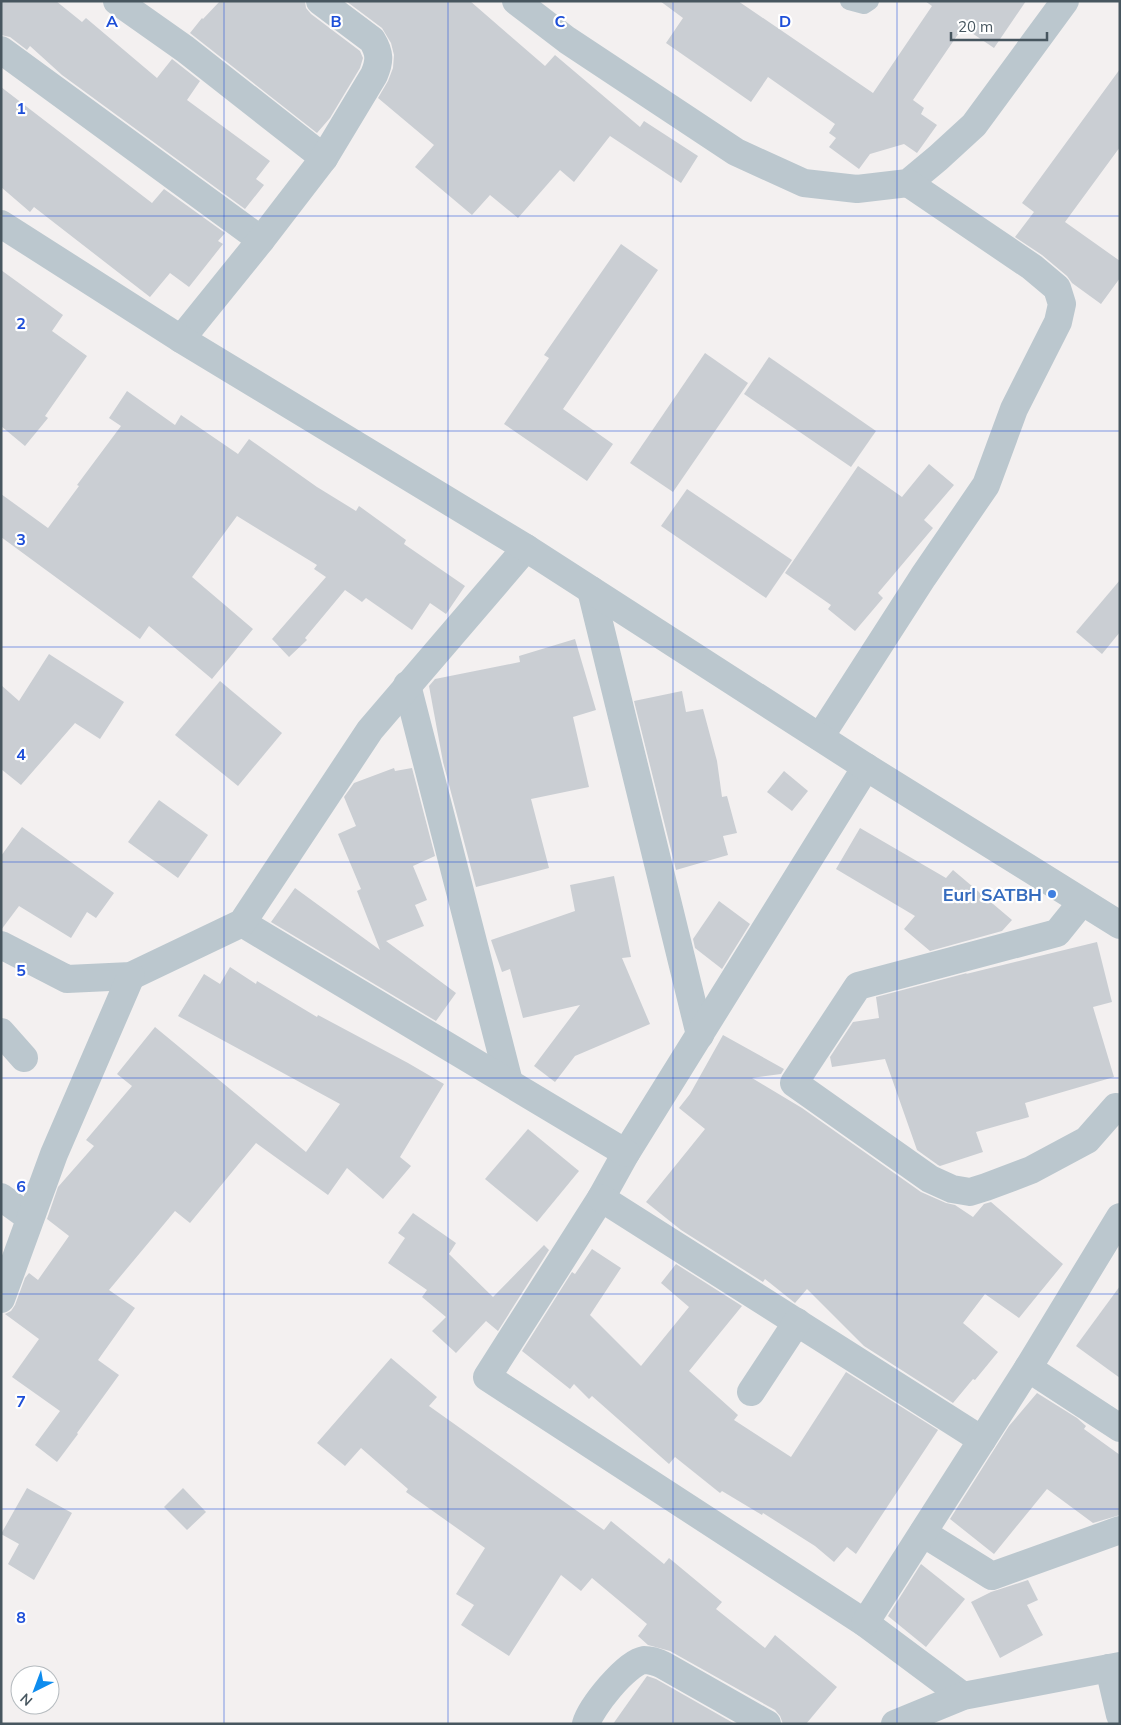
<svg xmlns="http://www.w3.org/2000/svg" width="1121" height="1725" viewBox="0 0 1121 1725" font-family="Mulish,sans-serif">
	<rect width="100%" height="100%" fill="#f3f0f0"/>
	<g fill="#caced3">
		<polygon points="1,1 56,1 82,22 86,18 157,78 172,59 200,81 187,100 270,161 256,179 264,185 245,209 62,75 30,46 27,50 10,37 1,35"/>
		<polygon points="220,1 305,1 306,8 311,14 360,51 363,58 360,68 330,118 317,133 190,33 202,18 203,19"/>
		<polygon points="346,1 470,1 545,66 555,55 640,127 644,121 698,156 681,183 610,136 574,182 560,170 518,218 490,195 472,215 415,167 434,145 378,98 388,81 393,68 394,55 391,43 382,28"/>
		<polygon points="660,1 738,1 873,93 932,6 925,1 1026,1 994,48 963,27 913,100 924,108 921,114 937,125 917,153 904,144 870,154 859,169 829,147 836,138 829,133 835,124 768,77 751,102 666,43 683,18"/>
		<polygon points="1120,69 1120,147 1065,222 1120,261 1120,278 1101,304 1072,283 1067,276 1042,255 1015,237 1034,212 1022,203"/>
		<polygon points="1,87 152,203 164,189 225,233 218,241 223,244 189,287 170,273 150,297 34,207 30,212 1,187"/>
		<polygon points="621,244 658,270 563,409 613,444 587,481 504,424 549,358 544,355"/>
		<polygon points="1,270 63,315 52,331 87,356 45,416 48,418 25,446 1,426"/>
		<polygon points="705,353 748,383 673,492 630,463"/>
		<polygon points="769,357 876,431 851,467 744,394"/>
		<polygon points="127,391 175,425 181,415 238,454 249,439 317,487 356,511 359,506 406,540 404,544 465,586 446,614 430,603 412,630 366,598 362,602 345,590 305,638 307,640 289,657 272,639 326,577 314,569 317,565 237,516 192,577 253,629 212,679 149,626 140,639 1,537 1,494 48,528 79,486 77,485 121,426 109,418"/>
		<polygon points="929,464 954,485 924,520 933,528 878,593 883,598 855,631 828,609 831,605 785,573 858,466 902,497"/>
		<polygon points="687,489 792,560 766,598 661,526"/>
		<polygon points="1120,580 1120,632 1102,654 1076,632"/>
		<polygon points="575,639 596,710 573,717 589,787 531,799 549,868 476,887 443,762 429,686 435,679 520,662 519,656"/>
		<polygon points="49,654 124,702 100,739 75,723 21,785 1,769 1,685 19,701"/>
		<polygon points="220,681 282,733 238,786 175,735"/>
		<polygon points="682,691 686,712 703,709 717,761 722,797 727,796 737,833 723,836 728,855 676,870 634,701"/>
		<polygon points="394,768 395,771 412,768 435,856 413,866 427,900 415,905 424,926 386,941 456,993 436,1021 271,922 295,888 380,950 357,891 361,889 338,834 356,826 344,797 354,783"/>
		<polygon points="784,771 808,791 792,811 767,792"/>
		<polygon points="159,800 208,835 178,878 128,842"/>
		<polygon points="22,827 114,893 96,918 87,912 71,938 19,906 1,930 1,856"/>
		<polygon points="860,828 946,878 953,870 1012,920 1002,931 930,951 904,929 915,916 836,869"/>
		<polygon points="614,876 631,957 622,958 650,1024 575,1056 555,1082 534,1066 580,1005 523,1018 510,969 502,972 491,940 575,911 570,885"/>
		<polygon points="719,901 750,924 722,969 695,948 693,939"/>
		<polygon points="1097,942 1112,1002 1093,1007 1114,1077 1025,1103 1029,1117 976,1132 983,1152 940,1166 938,1165 917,1150 885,1059 832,1067 830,1057 853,1022 879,1018 876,997 967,973 966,974"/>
		<polygon points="230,967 256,984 257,981 317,1017 318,1015 408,1063 444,1084 400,1157 411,1166 383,1199 347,1168 328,1195 256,1143 190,1223 175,1211 109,1290 135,1308 98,1360 119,1375 77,1433 78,1434 57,1462 35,1445 60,1411 12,1377 39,1339 5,1314 11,1311 15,1305 25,1278 29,1273 38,1280 69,1236 47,1219 58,1187 94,1146 86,1140 132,1086 117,1074 155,1027 306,1152 340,1104 178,1016 204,974 220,984"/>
		<polygon points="723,1035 784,1069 781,1074 752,1078 802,1108 921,1192 946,1203 955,1205 973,1217 984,1204 991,1202 1063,1264 1019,1318 985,1294 963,1323 998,1352 975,1380 973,1379 953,1403 864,1346 807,1289 795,1303 765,1279 763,1282 681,1230 646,1202 705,1129 679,1108 690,1094"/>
		<polygon points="528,1129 579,1171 537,1222 485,1179"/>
		<polygon points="413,1213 456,1243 449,1254 493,1297 544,1245 549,1250 498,1331 486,1321 456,1353 432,1331 446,1317 422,1297 427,1290 388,1263 405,1238 398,1233"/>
		<polygon points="592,1249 621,1268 590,1315 641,1366 689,1307 661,1283 676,1264 742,1306 689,1371 738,1415 734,1420 791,1457 846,1372 938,1430 856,1554 847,1547 834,1562 815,1546 763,1513 762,1515 722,1491 720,1493 675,1457 669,1464 592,1396 589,1399 574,1384 570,1389 522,1351 572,1272 575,1274"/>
		<polygon points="1120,1286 1120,1378 1076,1346"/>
		<polygon points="391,1358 437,1397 429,1406 604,1530 611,1521 664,1564 669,1558 722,1602 716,1609 765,1648 775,1635 837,1687 806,1724 783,1724 780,1716 775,1710 670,1651 648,1645 638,1636 647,1624 592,1578 581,1591 561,1575 509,1656 461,1625 474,1605 456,1594 485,1548 406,1492 408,1489 361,1448 345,1466 317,1443"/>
		<polygon points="1037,1393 1077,1418 1086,1426 1084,1429 1120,1455 1120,1515 1093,1523 1047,1489 994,1554 950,1519 1009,1426"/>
		<polygon points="27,1488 72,1513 34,1580 8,1564 19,1544 1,1534"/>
		<polygon points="183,1488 206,1512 187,1530 164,1507"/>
		<polygon points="921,1564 965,1599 926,1647 888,1616"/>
		<polygon points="1028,1580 1038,1600 1027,1605 1043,1635 1000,1658 971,1602 991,1592"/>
		<polygon points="647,1676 656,1679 735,1724 613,1724"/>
	</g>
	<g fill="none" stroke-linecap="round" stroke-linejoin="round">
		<polyline stroke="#bbc7ce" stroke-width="18" points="849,1 864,5 870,1"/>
		<g stroke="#bbc7ce" stroke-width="28">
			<polyline points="117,1 185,49 324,158"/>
			<polyline points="516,1 567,40 736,152 804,183 857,189 908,183 938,158 974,125 1065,1"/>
			<polyline points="1,50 261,240"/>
			<path d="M181 339 261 240 324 158 374 75C380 61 380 53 372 40L320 1"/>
			<polyline points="591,590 700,1035"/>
			<polyline points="407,685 509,1082"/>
			<polyline points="820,737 923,577 986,485 1014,409 1058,322 1062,304 1057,288 1032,267 908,183"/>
			<polyline points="866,767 626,1153 601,1198 487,1377 865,1623 963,1696"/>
			<polyline points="1082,902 1057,933 858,986 794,1083 930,1179 952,1189 970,1192 986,1187 1031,1170 1087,1140 1116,1107"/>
			<polyline points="242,923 626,1153"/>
			<polyline points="1,945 67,979 131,976 242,923 370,730 526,548"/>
			<polyline points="1,1032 24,1058"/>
			<polyline points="1,1197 30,1218"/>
			<polyline points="601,1198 982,1440"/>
			<polyline points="1,1299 54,1154 131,976"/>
			<polyline points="1028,1368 1120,1428"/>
			<polyline points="751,1392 797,1322"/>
			<polyline points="923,1533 992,1576 1120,1530"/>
			<polyline points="865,1623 1028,1368 1120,1217"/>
			<polyline points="1109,1668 1120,1715"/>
			<path d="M586 1724C591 1707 626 1663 644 1660 651 1660 657 1662 663 1665L767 1724"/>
			<polyline points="895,1724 963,1696 1120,1666"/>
		</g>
		<polyline stroke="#bbc7ce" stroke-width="28" points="1,224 181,339 526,548 866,767 1120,925"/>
	</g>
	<path fill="none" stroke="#1d4ed8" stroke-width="1" stroke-opacity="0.55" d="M224 1V1724M448 1V1724M673 1V1724M897 1V1724M1 216H1120M1 431H1120M1 647H1120M1 862H1120M1 1078H1120M1 1294H1120M1 1509H1120"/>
	<circle fill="#3f7fe0" stroke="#fff" stroke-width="2" cx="1052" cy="894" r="5"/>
	<g text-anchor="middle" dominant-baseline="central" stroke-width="4.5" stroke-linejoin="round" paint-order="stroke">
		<g font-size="18" font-weight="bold" fill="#366cbe" stroke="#fff" text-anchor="end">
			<text x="1042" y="894">Eurl SATBH</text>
		</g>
	</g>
	<g font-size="16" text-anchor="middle" font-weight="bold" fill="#1d4ed8" stroke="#fff" stroke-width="4.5" stroke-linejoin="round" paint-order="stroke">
		<text x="112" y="27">A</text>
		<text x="336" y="27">B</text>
		<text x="560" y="27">C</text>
		<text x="785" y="27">D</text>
		<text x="21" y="114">1</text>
		<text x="21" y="329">2</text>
		<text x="21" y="545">3</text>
		<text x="21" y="760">4</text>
		<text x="21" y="976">5</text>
		<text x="21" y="1192">6</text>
		<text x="21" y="1407">7</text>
		<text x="21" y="1623">8</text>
	</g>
	<rect width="1121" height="1725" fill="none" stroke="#47565f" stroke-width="5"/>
	<g transform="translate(35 1690) rotate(222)"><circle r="24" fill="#ffffff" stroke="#b5bbbf"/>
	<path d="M0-4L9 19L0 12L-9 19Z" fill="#0e8cee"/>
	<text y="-8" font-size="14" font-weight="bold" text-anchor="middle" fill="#47565f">N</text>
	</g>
	<path d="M951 32v8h96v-8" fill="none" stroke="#47565f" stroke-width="2.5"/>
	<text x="958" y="32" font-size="15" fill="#47565f" stroke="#ffffff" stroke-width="4" paint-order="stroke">20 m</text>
</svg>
